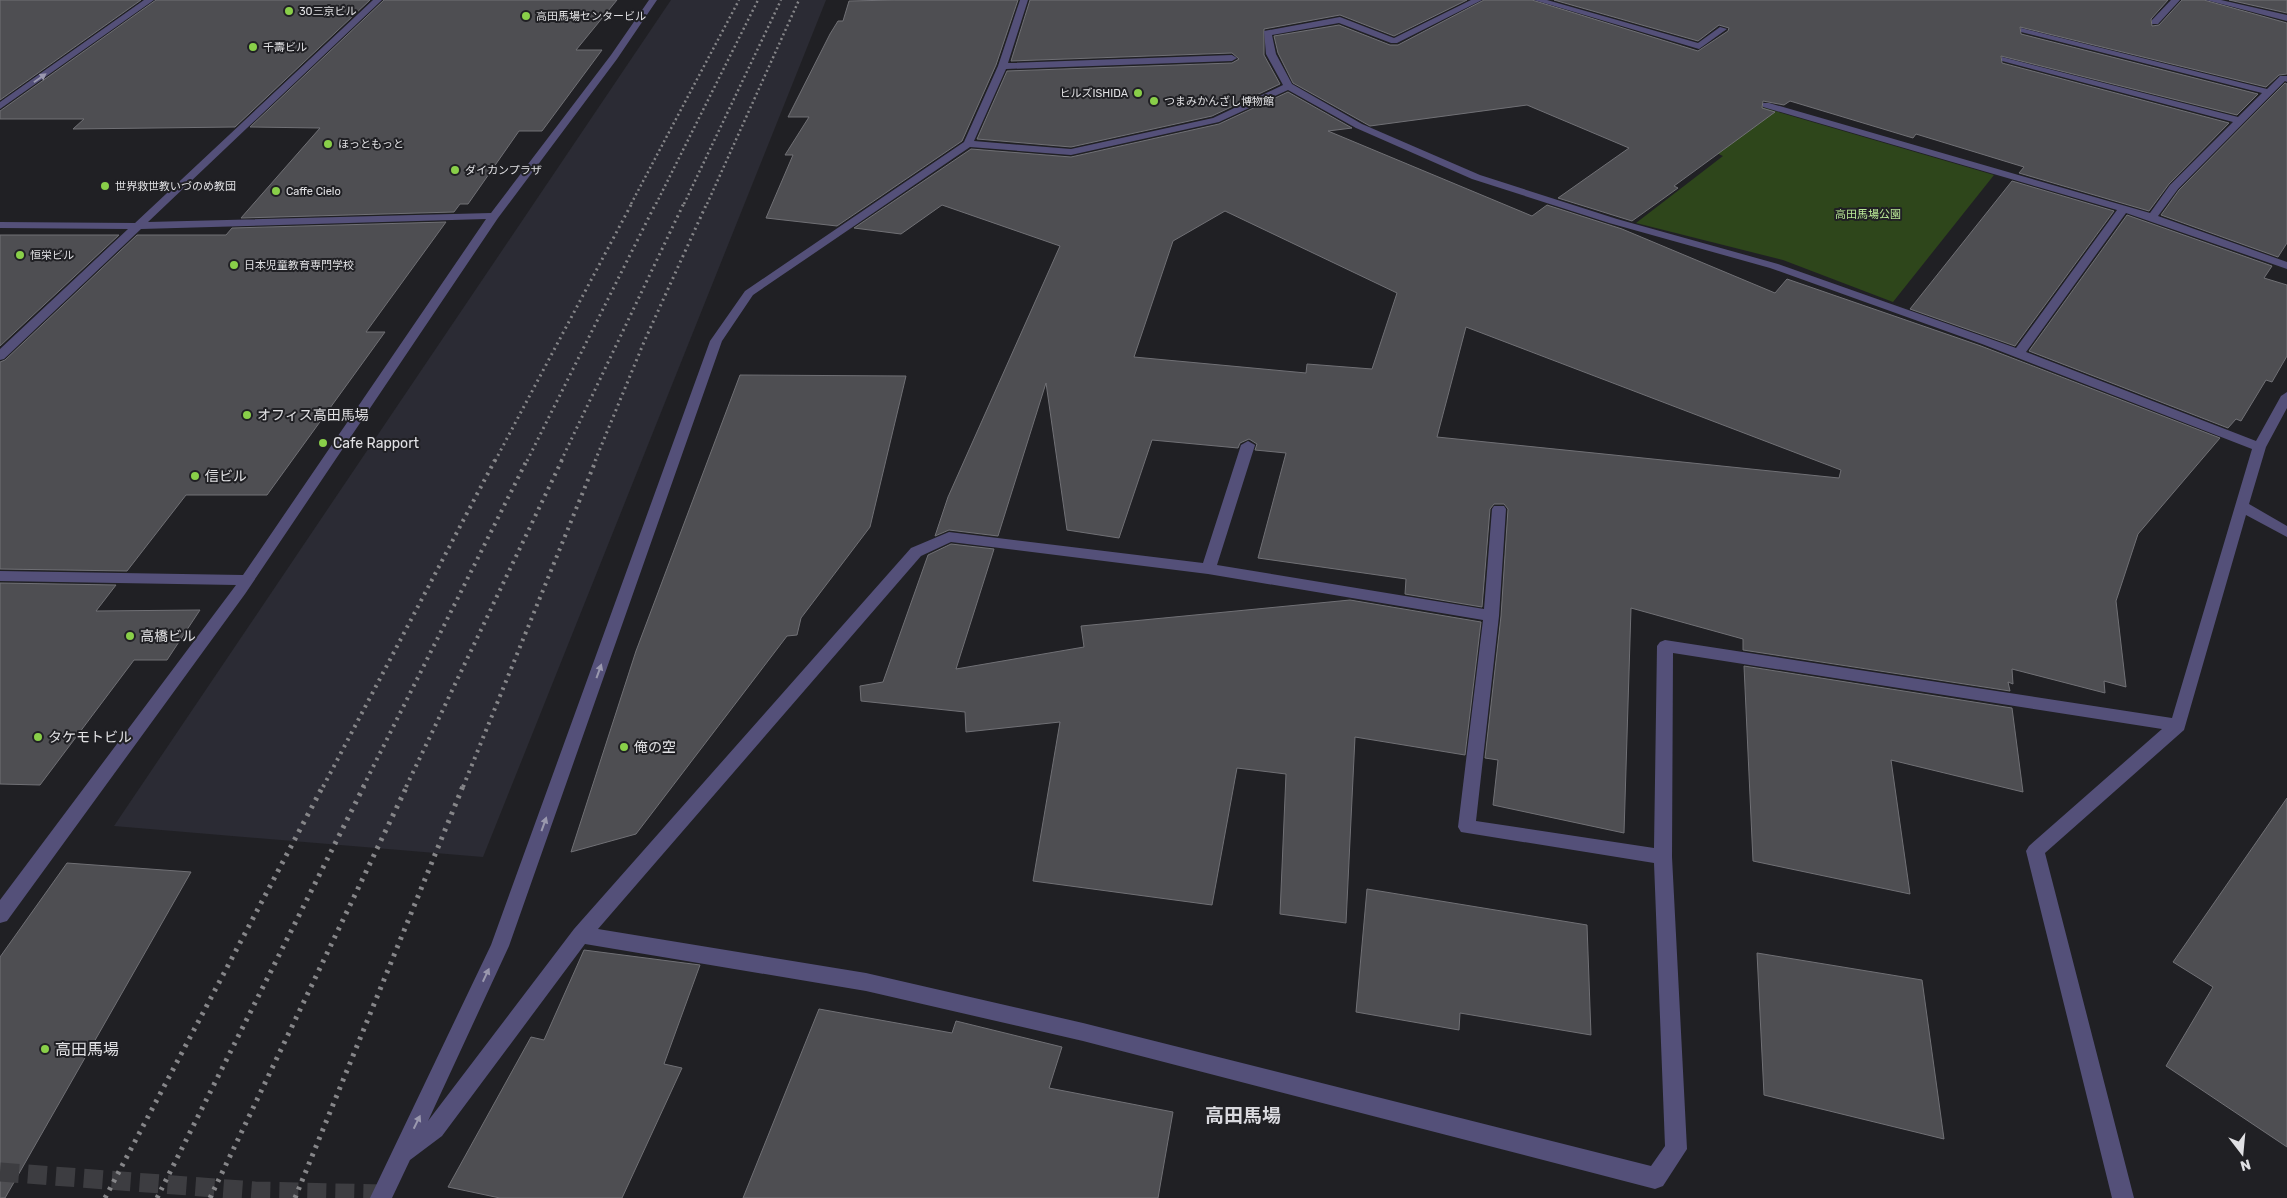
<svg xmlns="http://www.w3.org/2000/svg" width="2287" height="1198" viewBox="0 0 2287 1198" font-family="Rubik,'Noto Sans JP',sans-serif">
	<rect width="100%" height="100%" fill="#202024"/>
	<polygon fill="#2b2b34" points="671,0 826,0 483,857 114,826"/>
	<polygon fill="#2e461b" points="1638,71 1994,175 1893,302 1783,260 1636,223 1723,156 1592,96"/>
	<g fill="#4e4e52" stroke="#707075" fill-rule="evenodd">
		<polygon points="0,0 141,0 0,100"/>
		<polygon points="156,0 370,0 235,127 73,129 84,119 0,119 0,111"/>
		<polygon points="384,0 617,0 576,50 602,50 542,131 519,131 468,204 460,204 454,212 241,218 320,128 250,127"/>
		<polygon points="895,0 1018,0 996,65 962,141 837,226 766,218 793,155 785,155 809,117 788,117 830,34 838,21 843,21 849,1"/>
		<polygon points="1030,0 1467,0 1394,36 1340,15 1264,29 1264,55 1280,84 1212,116 1071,147 977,139 1007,71 1232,63 1239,59 1232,53 1011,61"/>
		<polygon points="1484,0 1532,0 1698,51 1728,31 1729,28 1719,25 1698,41 1554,0 2168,0 2151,19 2152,26 2159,25 2182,0 2204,0 2287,23 2287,74 2279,75 2266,87 2020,27 2021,34 2258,94 2237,115 2001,56 2002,63 2229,123 2169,184 2149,211 2019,173 2024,167 1916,134 1913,138 1790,101 1784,105 1763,101 1762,108 1775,112 1674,186 1678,188 1632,221 1558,198 1629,148 1527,105 1370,126 1293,83 1278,53 1274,36 1339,25 1390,45 1398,45"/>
		<polygon points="2229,0 2287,0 2287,13"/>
		<polygon points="2285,83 2287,84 2287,243 2278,257 2161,215 2179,190"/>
		<path d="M1288 92 1352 128 1328 131 1532 216 1547 205 1622 229 1775 293 1787 279 1981 346 2220 438 2138 534 2116 601 2126 687 2104 681 2105 693 2012 669 2013 684 2008 682 2010 691 1743 650V639L1631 608 1624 833 1493 805 1498 760 1485 758 1501 616 1508 509 1504 504H1494L1490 509 1482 607 1405 594 1406 579 1258 558 1286 453 1255 450 1257 444 1249 439 1240 443 1238 448 1152 440 1119 538 1067 530 1046 383 998 536 949 530 935 536 948 497 1060 246 942 205 901 234 854 228 971 149 1071 157 1219 124ZM1225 211 1397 293 1372 369 1307 364 1306 373 1134 357 1173 241ZM1466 327 1841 470 1839 478 1437 437Z"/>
		<polygon points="2012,181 2114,211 2015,346 1910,309"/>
		<polygon points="2127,215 2272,266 2264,278 2287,285 2287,356 2272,382 2266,380 2241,421 2236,419 2228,428 2029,351"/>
		<polygon points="446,222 366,332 385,332 267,495 186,495 127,571 0,569 0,362 5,360 137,235 226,235 232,228"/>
		<polygon points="0,235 119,235 0,346"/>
		<polygon points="740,375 906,376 870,527 801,618 797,635 787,636 636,834 571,852 636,651"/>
		<polygon points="951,544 994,549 956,669 1084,647 1081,626 1350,600 1481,622 1465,755 1355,737 1346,923 1280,914 1286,774 1237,768 1212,905 1033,881 1060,722 966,732 965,712 861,701 860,686 883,682 928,555"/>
		<polygon points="0,583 116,585 96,611 200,610 167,660 134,660 40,785 0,784"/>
		<polygon points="1744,666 2012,708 2023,792 1891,760 1910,894 1753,861"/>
		<polygon points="2287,798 2287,1147 2166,1066 2213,987 2173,962"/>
		<polygon points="67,863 191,872 5,1198 0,1198 0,957"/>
		<polygon points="1367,889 1587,925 1591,1035 1460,1013 1459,1030 1356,1012"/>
		<polygon points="584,950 700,965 664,1064 682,1068 622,1198 500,1198 448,1187 531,1037 544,1040"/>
		<polygon points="1757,953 1922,980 1944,1139 1764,1095"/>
		<polygon points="819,1009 952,1033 956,1021 1062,1047 1049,1088 1173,1112 1158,1198 743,1198"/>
	</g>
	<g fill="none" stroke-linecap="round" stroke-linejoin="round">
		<polyline stroke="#3d3d41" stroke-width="19" stroke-dasharray="19 9" stroke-linecap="butt" points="0,1172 255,1191 383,1194"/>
		<g fill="#545079" fill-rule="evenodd">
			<polygon points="144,0 154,0 0,109 0,102"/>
			<polygon points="373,0 382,0 148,222 491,213 611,55 649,0 657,0 617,59 498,218 245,594 7,921 0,923 0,900 236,585 0,581 0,571 243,575 486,219 141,229 4,359 0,360 0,349 128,229 0,228 0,222 135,223"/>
			<path d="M1020 0H1028L1008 63 1232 55 1237 58 1232 61 1006 69 974 141 1071 149 1213 118 1283 85 1266 54 1264 31 1340 17 1394 38 1471 0H1482L1397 43H1391L1339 23 1272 35 1276 54 1292 84 1362 124 1480 175 1617 219 1778 264 2016 348 2117 210 1763 107V103H1769L2150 213 2170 185 2233 122 2002 61V57L2238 117 2262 93 2021 32V28L2267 89 2280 76H2287V82L2285 81 2178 189 2158 216 2287 262V269L2126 213 2026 352 2256 441 2281 396 2287 392V408L2266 447 2249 504 2287 526V537L2246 515 2184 730 2045 853 2134 1198H2112L2026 851 2029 846 2162 729 1673 653 1672 857 1687 1149 1663 1186 1655 1189 1083 1041 866 991 585 944 442 1136 410 1160 392 1198H370L491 945 710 341 745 291 964 142 998 66ZM1288 90 1356 128 1472 179 1609 223 1770 268 1982 344 2252 449 2172 718 1665 640 1660 642 1657 646 1654 848 1476 821 1499 616 1506 509 1504 506H1494L1492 509 1484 609 1217 565 1255 445 1248 441 1241 445 1203 563 949 532 911 548 574 929 428 1121 509 946 722 341 753 295 970 147 1071 155 1219 122ZM951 542 1208 574 1483 620 1458 827 1461 832 1654 863 1665 1146 1651 1166 1083 1023 866 973 598 929 921 556Z"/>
			<polygon points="1534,0 1547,0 1698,43 1720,27 1727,29 1699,49"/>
			<polygon points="2171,0 2180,0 2158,24 2152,24 2152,20"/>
			<polygon points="2206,0 2221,0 2287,15 2287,21"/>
		</g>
		<g stroke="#868689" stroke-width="2.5" stroke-dasharray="2 3" stroke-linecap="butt">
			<polyline points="631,204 739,0"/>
			<polyline points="656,204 758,0"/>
			<polyline points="684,204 781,0"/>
			<polyline points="707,204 799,0"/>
		</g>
		<g stroke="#868689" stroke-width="3" stroke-dasharray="2 4" stroke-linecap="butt">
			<polyline points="495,461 632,203"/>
			<polyline points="527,461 656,203"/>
			<polyline points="561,461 684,203"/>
			<polyline points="595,461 644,342 707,203"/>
		</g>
		<g stroke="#868689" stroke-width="4" stroke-dasharray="2.5 5" stroke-linecap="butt">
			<polyline points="323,787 495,460"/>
			<polyline points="363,787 527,460"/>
			<polyline points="406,787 562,460"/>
			<polyline points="463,787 596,460"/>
		</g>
		<g stroke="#868689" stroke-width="5" stroke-dasharray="3 6" stroke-linecap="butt">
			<polyline points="105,1198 323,786"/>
			<polyline points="157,1198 364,786"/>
			<polyline points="210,1198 407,786"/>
			<polyline points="295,1198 463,786"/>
		</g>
	</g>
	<defs><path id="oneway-solid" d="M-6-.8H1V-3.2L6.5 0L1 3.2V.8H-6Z" transform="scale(1.25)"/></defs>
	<g fill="#9a98ae">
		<use href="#oneway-solid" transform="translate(40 78) rotate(-35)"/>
		<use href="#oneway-solid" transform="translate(599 671) rotate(-70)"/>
		<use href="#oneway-solid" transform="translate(544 824) rotate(-70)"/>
		<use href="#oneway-solid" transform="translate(486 975) rotate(-65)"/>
		<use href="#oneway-solid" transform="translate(417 1122) rotate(-64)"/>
	</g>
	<g fill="#89cf49" stroke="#202024" stroke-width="2">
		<circle cx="289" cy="11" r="5"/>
		<circle cx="526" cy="16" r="5"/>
		<circle cx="253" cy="47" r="5"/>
		<circle cx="1138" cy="93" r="5"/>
		<circle cx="1154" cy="101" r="5"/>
		<circle cx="328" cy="144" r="5"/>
		<circle cx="455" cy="170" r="5"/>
		<circle cx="105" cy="186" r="5"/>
		<circle cx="276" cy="191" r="5"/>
		<circle cx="20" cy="255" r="5"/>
		<circle cx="234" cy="265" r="5"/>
		<circle cx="247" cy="415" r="5"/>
		<circle cx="323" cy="443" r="5"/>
		<circle cx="195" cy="476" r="5"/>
		<circle cx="130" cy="636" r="5"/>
		<circle cx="38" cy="737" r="5"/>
		<circle cx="624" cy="747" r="5"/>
		<circle cx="45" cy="1049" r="5"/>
	</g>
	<g text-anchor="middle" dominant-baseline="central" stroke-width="4" stroke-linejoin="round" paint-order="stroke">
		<g font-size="11" fill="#e1e1e4" stroke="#202024" text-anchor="start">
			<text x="299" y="11">30三京ビル</text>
			<text x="536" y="16">高田馬場センタービル</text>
			<text x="263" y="47">千壽ビル</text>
			<text x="1128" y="93" text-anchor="end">ヒルズISHIDA</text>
			<text x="1164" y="101">つまみかんざし博物館</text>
			<text x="338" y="144">ほっともっと</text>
			<text x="465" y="170">ダイカンプラザ</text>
			<text x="115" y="186">世界救世教いづのめ教団</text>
			<text x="286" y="191">Caffe Cielo</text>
			<text x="30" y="255">恒栄ビル</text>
			<text x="244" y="265">日本児童教育専門学校</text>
		</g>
		<g font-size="11" fill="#b8e796" stroke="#202024">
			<text x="1868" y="214">高田馬場公園</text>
		</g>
		<g font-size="14" fill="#e1e1e4" stroke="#202024" text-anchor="start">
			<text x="257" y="415">オフィス高田馬場</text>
			<text x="333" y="443">Cafe Rapport</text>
			<text x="205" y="476">信ビル</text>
			<text x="140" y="636">高橋ビル</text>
			<text x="48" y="737">タケモトビル</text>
			<text x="634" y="747">俺の空</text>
		</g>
		<g font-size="16" fill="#e1e1e4" stroke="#202024" text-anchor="start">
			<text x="55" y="1049">高田馬場</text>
		</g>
		<g font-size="19" font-weight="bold" fill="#d9d9de" stroke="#202024">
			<text x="1243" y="1115">高田馬場</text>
		</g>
	</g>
	<g transform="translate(2242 1153) rotate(164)" stroke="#202024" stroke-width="4" paint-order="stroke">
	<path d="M0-4L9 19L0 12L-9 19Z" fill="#e1e1e4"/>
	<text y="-8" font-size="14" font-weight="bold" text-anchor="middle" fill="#e1e1e4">N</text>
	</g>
</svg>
